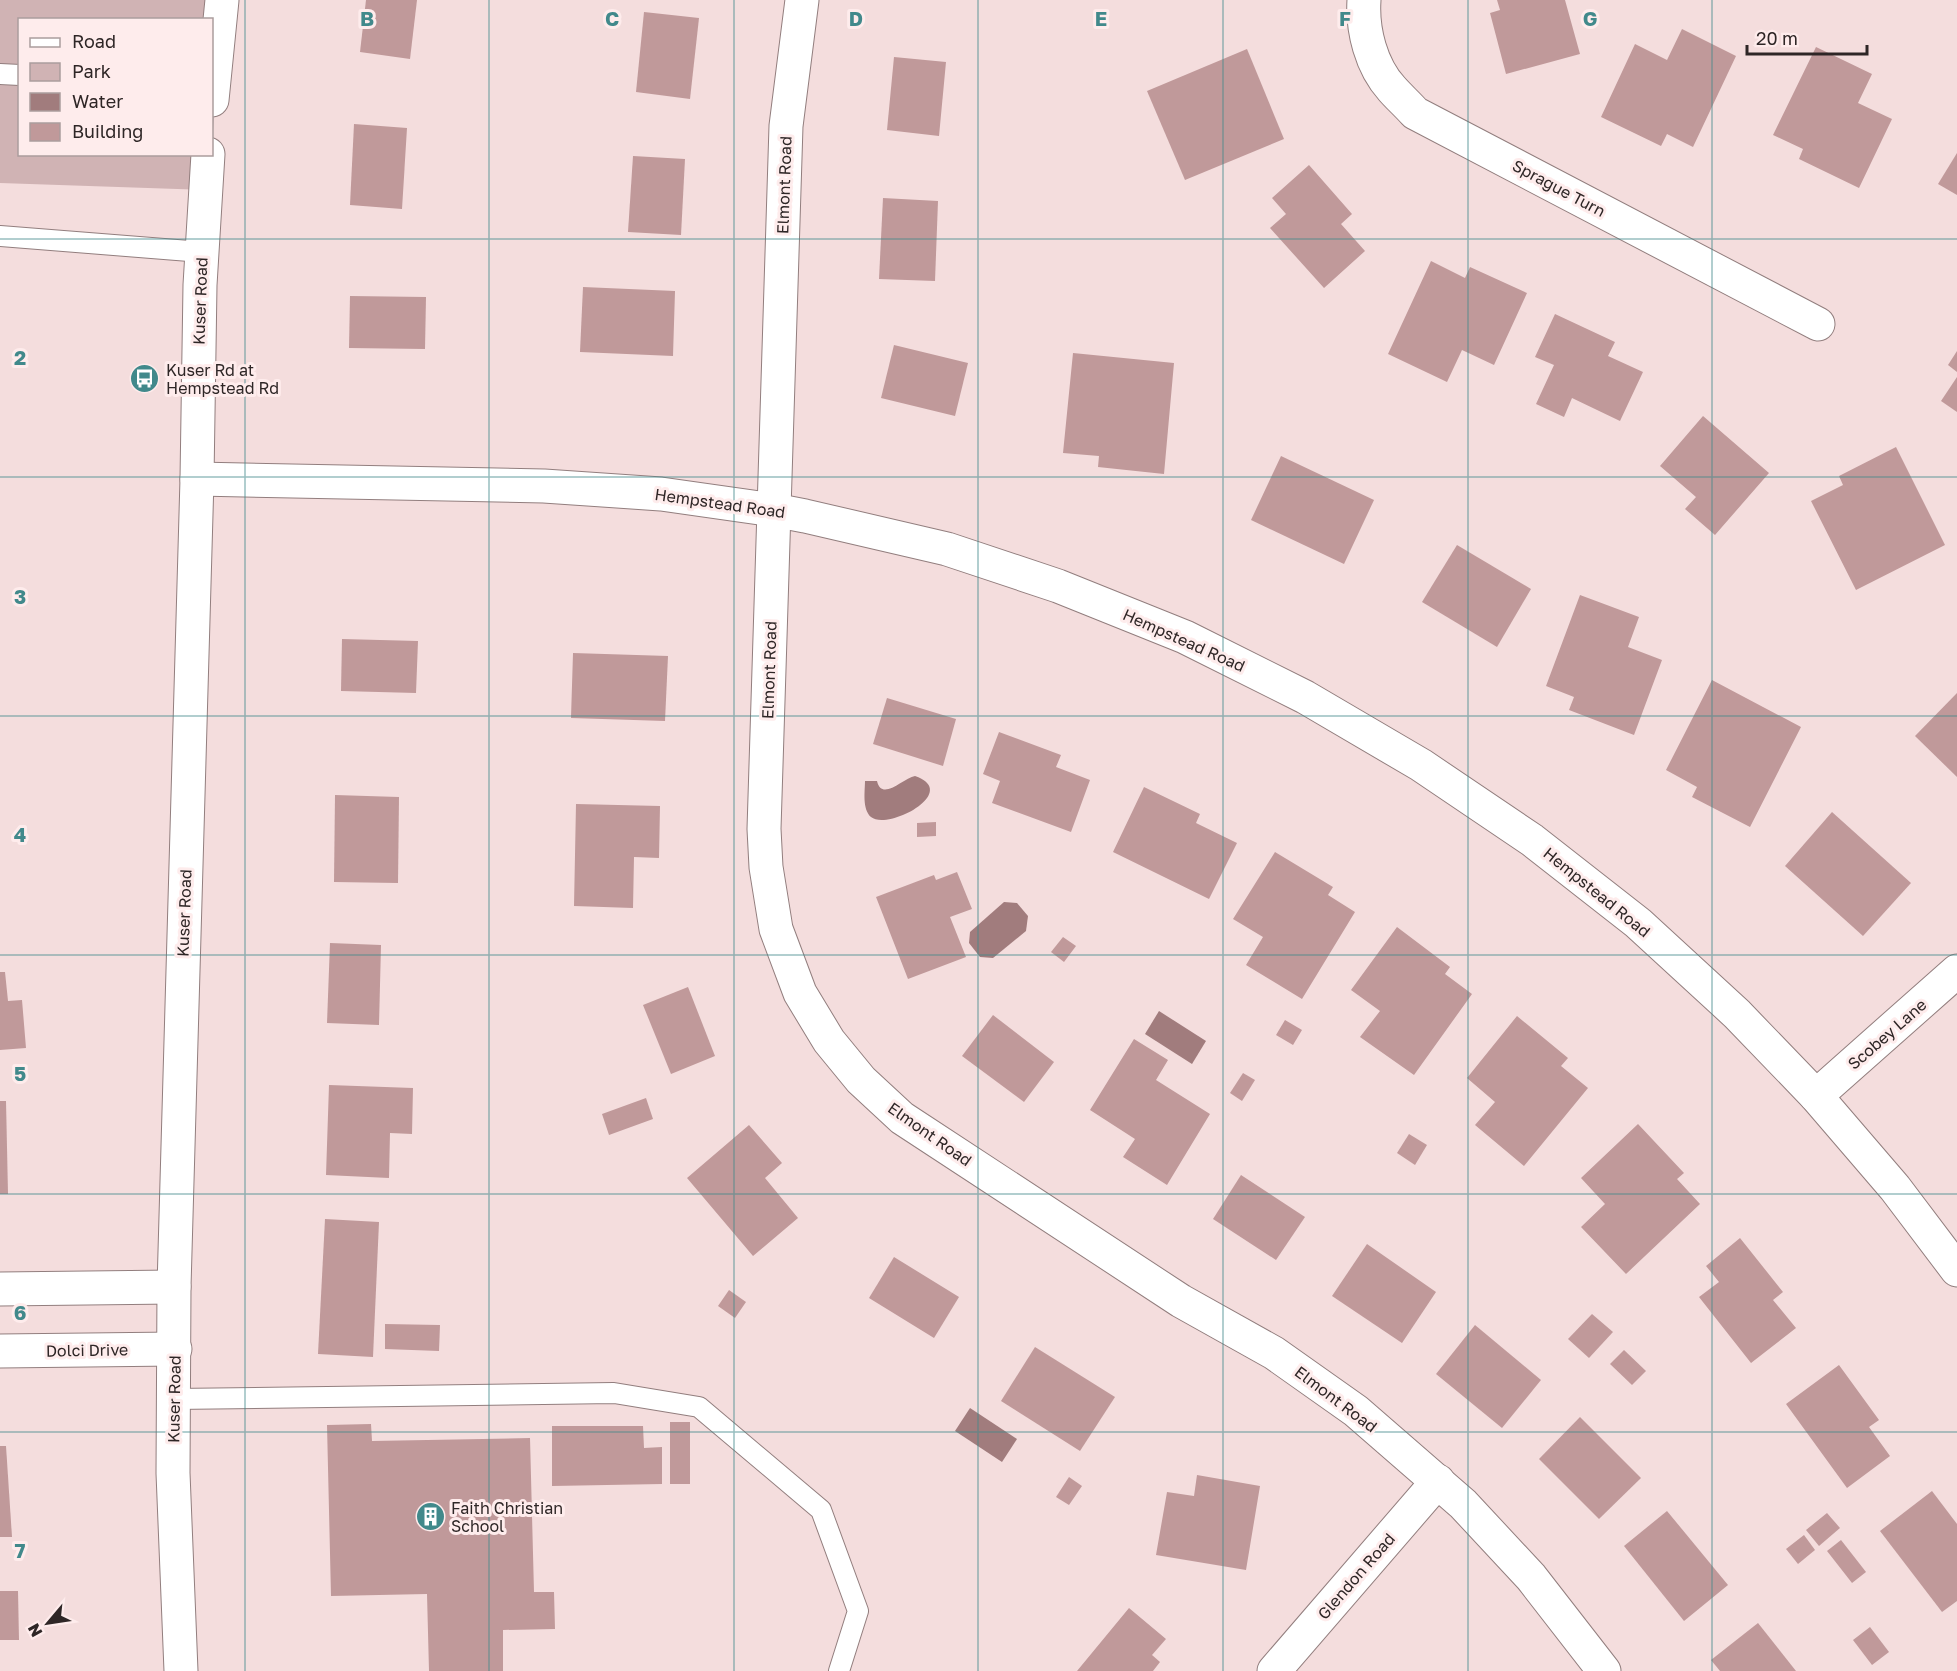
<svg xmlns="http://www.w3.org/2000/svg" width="1957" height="1671" viewBox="0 0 1957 1671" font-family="'Golos Text',sans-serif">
	<rect width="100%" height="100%" fill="#f4dddd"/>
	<polygon fill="#d0b3b4" points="0,0 225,0 212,140 212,20 20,20 20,154 210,155 207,190 0,183"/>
	<g fill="#a17c7d">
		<path d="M915 776C961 792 888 831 871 817 862 809 865 791 865 781H877C882 802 903 778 915 776Z"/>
		<polygon points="1004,902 1017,903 1028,916 1026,931 993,958 980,957 969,943 970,932"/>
		<polygon points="1159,1011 1206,1041 1192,1064 1145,1034"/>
		<polygon points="970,1408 1017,1439 1002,1462 955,1431"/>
	</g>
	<g fill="#c0999a">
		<polygon points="366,0 417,0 410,59 360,52"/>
		<polygon points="1497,0 1565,0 1580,54 1506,74 1490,13 1500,10"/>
		<polygon points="644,12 699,18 690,99 636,92"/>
		<polygon points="1682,29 1736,56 1693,147 1667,134 1661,146 1601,117 1635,44 1667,60"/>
		<polygon points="1816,47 1872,74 1858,103 1892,119 1859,188 1799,159 1803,149 1773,135"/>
		<polygon points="1247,49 1284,139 1185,180 1147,91"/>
		<polygon points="894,57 946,62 939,136 887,130"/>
		<polygon points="354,124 407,128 402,209 350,205"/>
		<polygon points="1957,153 1957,195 1938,184"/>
		<polygon points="633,156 685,159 681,235 628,232"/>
		<polygon points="1309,165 1352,214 1341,224 1365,251 1324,288 1270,228 1286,214 1272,198"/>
		<polygon points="883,198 938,201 935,281 879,279"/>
		<polygon points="1431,261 1465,278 1470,267 1527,293 1494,365 1462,350 1447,382 1388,354"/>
		<polygon points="583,287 675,291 673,356 580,352"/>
		<polygon points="350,296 426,297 425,349 349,348"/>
		<polygon points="1555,314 1615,342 1608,356 1643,372 1620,421 1572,398 1564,417 1536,404 1554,365 1535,357"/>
		<polygon points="894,345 968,363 955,416 881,398"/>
		<polygon points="1957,351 1957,372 1948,365"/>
		<polygon points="1073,353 1174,363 1164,474 1098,467 1099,456 1063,453"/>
		<polygon points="1957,377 1957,412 1941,401"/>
		<polygon points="1703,416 1769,473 1715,535 1685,509 1696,497 1660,466"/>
		<polygon points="1896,447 1945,545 1856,590 1811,501 1843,485 1839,476"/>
		<polygon points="1281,456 1374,500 1344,564 1251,520"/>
		<polygon points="1457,545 1531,589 1497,647 1422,602"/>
		<polygon points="1580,595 1639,617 1628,647 1662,660 1634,735 1569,710 1574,697 1546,686"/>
		<polygon points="342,639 418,641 416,693 341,691"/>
		<polygon points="573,653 668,656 665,721 571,718"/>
		<polygon points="1712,680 1801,727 1750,827 1692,797 1697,787 1666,770"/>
		<polygon points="1957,693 1957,777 1915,736"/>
		<polygon points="887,698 956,719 943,766 873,744"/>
		<polygon points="999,732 1061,755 1056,767 1090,780 1071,832 992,803 1000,781 983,774"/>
		<polygon points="1144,787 1200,814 1196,823 1237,843 1209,899 1113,852"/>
		<polygon points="335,795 399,797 398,883 334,882"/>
		<polygon points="576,804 660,806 659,858 634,857 633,908 574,906"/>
		<polygon points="1832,812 1911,883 1863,936 1785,866"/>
		<polygon points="936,822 936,836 917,837 917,823"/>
		<polygon points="1275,852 1333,887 1328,895 1355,912 1302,999 1246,965 1263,937 1233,919"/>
		<polygon points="957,872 972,909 950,917 966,957 908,979 876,897 934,875 936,880"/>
		<polygon points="1397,927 1450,967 1445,974 1472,994 1414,1075 1360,1037 1380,1011 1351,990"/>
		<polygon points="1063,937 1076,946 1064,962 1051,952"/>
		<polygon points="330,943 381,945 379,1025 327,1023"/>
		<polygon points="0,972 5,972 8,1001 22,1000 26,1048 0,1050"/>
		<polygon points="688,987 715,1056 671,1074 643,1005"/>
		<polygon points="993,1015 1054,1062 1024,1102 962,1056"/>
		<polygon points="1517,1016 1568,1058 1561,1066 1588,1088 1524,1166 1475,1125 1495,1102 1467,1078"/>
		<polygon points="1285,1020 1302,1030 1293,1045 1276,1035"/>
		<polygon points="1134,1039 1168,1060 1156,1080 1210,1114 1167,1185 1123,1157 1135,1139 1090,1110"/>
		<polygon points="1243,1073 1255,1080 1242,1101 1230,1093"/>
		<polygon points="329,1085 413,1088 412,1134 390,1133 389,1178 326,1175"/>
		<polygon points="646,1098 653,1119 609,1135 602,1114"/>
		<polygon points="0,1101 6,1101 8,1194 0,1194"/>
		<polygon points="1638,1124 1684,1173 1677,1179 1700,1204 1626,1274 1581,1227 1605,1204 1581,1178"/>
		<polygon points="749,1125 782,1163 765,1178 798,1218 753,1256 687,1178"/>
		<polygon points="1409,1134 1427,1145 1415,1165 1397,1153"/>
		<polygon points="1241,1175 1305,1217 1276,1260 1213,1219"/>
		<polygon points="325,1219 379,1222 373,1357 318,1354"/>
		<polygon points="1740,1238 1783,1292 1773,1300 1796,1328 1751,1363 1699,1297 1719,1282 1706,1266"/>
		<polygon points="1367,1244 1436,1292 1402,1343 1332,1296"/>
		<polygon points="894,1257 959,1297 934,1338 869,1298"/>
		<polygon points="729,1290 746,1302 735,1318 718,1306"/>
		<polygon points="1592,1314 1613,1332 1589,1358 1568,1339"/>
		<polygon points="385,1324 440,1325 439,1351 385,1349"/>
		<polygon points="1475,1325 1541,1380 1502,1428 1436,1374"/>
		<polygon points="1035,1347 1115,1397 1080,1451 1001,1401"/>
		<polygon points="1624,1350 1646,1371 1632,1385 1610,1364"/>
		<polygon points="1839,1365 1879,1420 1869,1427 1890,1456 1847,1488 1786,1404"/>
		<polygon points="1580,1417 1641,1478 1599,1519 1539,1459"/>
		<rect x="670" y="1422" width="20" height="62"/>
		<polygon points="371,1424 372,1441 530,1438 534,1592 554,1592 555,1629 503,1630 503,1671 429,1671 427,1594 331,1596 327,1425"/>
		<polygon points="552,1426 643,1426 644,1448 662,1447 662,1484 552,1486"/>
		<polygon points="0,1446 6,1446 12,1537 0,1537"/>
		<polygon points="1197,1475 1260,1486 1246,1570 1156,1555 1167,1492 1194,1496"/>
		<polygon points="1069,1477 1082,1486 1069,1505 1056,1497"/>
		<polygon points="1932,1491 1957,1524 1957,1601 1942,1612 1880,1531"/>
		<polygon points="1667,1511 1728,1585 1684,1621 1624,1546"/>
		<polygon points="1827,1513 1840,1528 1819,1546 1806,1530"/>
		<polygon points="1804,1535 1815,1550 1798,1564 1786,1549"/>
		<polygon points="1841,1540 1866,1572 1852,1583 1827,1551"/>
		<polygon points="0,1591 18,1591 19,1640 0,1640"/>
		<polygon points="1129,1608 1166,1639 1152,1655 1160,1662 1153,1671 1077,1671"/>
		<polygon points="1758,1623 1796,1671 1720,1671 1711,1660"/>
		<polygon points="1870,1627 1889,1652 1872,1665 1853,1640"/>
	</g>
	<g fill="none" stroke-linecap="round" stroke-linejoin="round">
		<defs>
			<g id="service">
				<polyline points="0,74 20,75"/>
				<polyline points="0,236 202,252"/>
				<polyline points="174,1399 614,1393 699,1407 821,1510 858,1611 839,1671"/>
			</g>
			<g id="minor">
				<polyline points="802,0 786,126 764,829 766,867 776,929 800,993 829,1041 861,1080 902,1118 1181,1301 1274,1353 1356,1411 1463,1504 1531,1577 1604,1671"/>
				<path d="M1364 0C1362 30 1371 66 1392 89 1399 97 1408 105 1415 113L1818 324"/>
				<polyline points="197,479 544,486 661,494 774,510 805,516 947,549 1058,586 1185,637 1305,697 1421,765 1532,840 1638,923 1737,1014 1816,1096 1895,1188 1957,1270"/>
				<polyline points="1816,1096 1957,971"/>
				<polyline points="0,1289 174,1287"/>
				<polyline points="0,1351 175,1349"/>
				<polyline points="1274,1671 1438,1481"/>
			</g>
			<g id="tertiary">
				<polyline points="212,100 222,0"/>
				<polyline points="181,1671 173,1473 174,1287 197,479 200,285 208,154"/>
			</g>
		</defs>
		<use href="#service" stroke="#927e7e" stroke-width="22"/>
		<use href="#minor" stroke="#927e7e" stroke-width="35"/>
		<use href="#tertiary" stroke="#927e7e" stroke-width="35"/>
		<use href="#service" stroke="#fff" stroke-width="20"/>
		<use href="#minor" stroke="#fff" stroke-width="33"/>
		<use href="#tertiary" stroke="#fff" stroke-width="33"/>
	</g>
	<path fill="none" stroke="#41898b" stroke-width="1.5" stroke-opacity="0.55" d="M245 0V1671M489 0V1671M734 0V1671M978 0V1671M1223 0V1671M1468 0V1671M1712 0V1671M0 239H1957M0 477H1957M0 716H1957M0 955H1957M0 1194H1957M0 1432H1957"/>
	<defs>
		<symbol id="bus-disc" viewBox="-11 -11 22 22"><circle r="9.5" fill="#41898b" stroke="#feecec"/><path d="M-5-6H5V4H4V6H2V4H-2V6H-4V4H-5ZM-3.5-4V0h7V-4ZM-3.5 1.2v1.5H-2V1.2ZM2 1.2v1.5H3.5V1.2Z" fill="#fff"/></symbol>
		<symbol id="building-disc" viewBox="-11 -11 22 22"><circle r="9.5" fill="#41898b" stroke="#feecec"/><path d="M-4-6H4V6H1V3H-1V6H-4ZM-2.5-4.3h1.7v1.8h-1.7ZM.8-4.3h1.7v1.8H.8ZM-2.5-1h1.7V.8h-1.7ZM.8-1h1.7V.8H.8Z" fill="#fff"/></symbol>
	</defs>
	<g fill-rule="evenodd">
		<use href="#bus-disc" x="128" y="362" width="33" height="33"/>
		<use href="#building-disc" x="414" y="1500" width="33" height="33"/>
	</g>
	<g text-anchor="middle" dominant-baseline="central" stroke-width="6" stroke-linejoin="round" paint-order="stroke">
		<g font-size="16" fill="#2e2626" stroke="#feecec">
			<text transform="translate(784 185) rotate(-88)">Elmont Road</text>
			<text transform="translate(1559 188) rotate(28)">Sprague Turn</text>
			<text transform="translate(200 301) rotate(-88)">Kuser Road</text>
			<text transform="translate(720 503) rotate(8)">Hempstead Road</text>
			<text transform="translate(1184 640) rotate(24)">Hempstead Road</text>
			<text transform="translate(769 670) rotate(-88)">Elmont Road</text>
			<text transform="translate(1597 892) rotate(39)">Hempstead Road</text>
			<text transform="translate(184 913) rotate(-88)">Kuser Road</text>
			<text transform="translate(1887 1034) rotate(-41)">Scobey Lane</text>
			<text transform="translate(930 1134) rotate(35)">Elmont Road</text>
			<text transform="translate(87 1350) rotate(-1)">Dolci Drive</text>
			<text transform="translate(174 1399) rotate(-89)">Kuser Road</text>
			<text transform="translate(1336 1399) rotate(37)">Elmont Road</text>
			<text transform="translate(1356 1576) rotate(-49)">Glendon Road</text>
		</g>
		<g font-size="16" fill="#2e2626" stroke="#feecec" text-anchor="start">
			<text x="166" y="370">Kuser Rd at<tspan x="166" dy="18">Hempstead Rd</tspan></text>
			<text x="451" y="1508">Faith Christian<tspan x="451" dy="18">School</tspan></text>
		</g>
	</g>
	<g font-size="20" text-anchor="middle" font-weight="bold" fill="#41898b" stroke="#feecec" stroke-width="6" stroke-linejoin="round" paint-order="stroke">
		<text x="367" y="26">B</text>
		<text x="612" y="26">C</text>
		<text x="856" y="26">D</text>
		<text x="1101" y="26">E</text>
		<text x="1345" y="26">F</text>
		<text x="1590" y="26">G</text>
		<text x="20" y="365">2</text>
		<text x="20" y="604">3</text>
		<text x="20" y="842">4</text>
		<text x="20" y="1081">5</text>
		<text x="20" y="1320">6</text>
		<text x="20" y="1558">7</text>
	</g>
	<rect x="18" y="18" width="195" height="138" fill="#feecec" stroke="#ab9d9d" stroke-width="1.5"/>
	<rect x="30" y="38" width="30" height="9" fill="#ffffff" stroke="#ab9d9d" stroke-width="1.5"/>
	<text x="72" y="48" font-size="18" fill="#2e2626">Road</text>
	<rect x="30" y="63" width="30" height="18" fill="#d0b3b4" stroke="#ab9d9d" stroke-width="1.5"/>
	<text x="72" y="78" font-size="18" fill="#2e2626">Park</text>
	<rect x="30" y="93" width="30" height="18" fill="#a17c7d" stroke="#ab9d9d" stroke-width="1.5"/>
	<text x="72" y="108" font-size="18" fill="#2e2626">Water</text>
	<rect x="30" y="123" width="30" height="18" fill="#c0999a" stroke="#ab9d9d" stroke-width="1.5"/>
	<text x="72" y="138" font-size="18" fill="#2e2626">Building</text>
	<g transform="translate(48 1623) rotate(241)" stroke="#feecec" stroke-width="4.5" paint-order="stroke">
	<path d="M0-4.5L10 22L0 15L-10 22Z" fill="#2e2626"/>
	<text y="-9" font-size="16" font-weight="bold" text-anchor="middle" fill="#2e2626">N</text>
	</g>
	<path d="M1747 45v9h120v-9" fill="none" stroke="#2e2626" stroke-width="3"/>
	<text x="1756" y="45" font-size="18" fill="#2e2626" stroke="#feecec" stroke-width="4.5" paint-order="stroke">20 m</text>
</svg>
